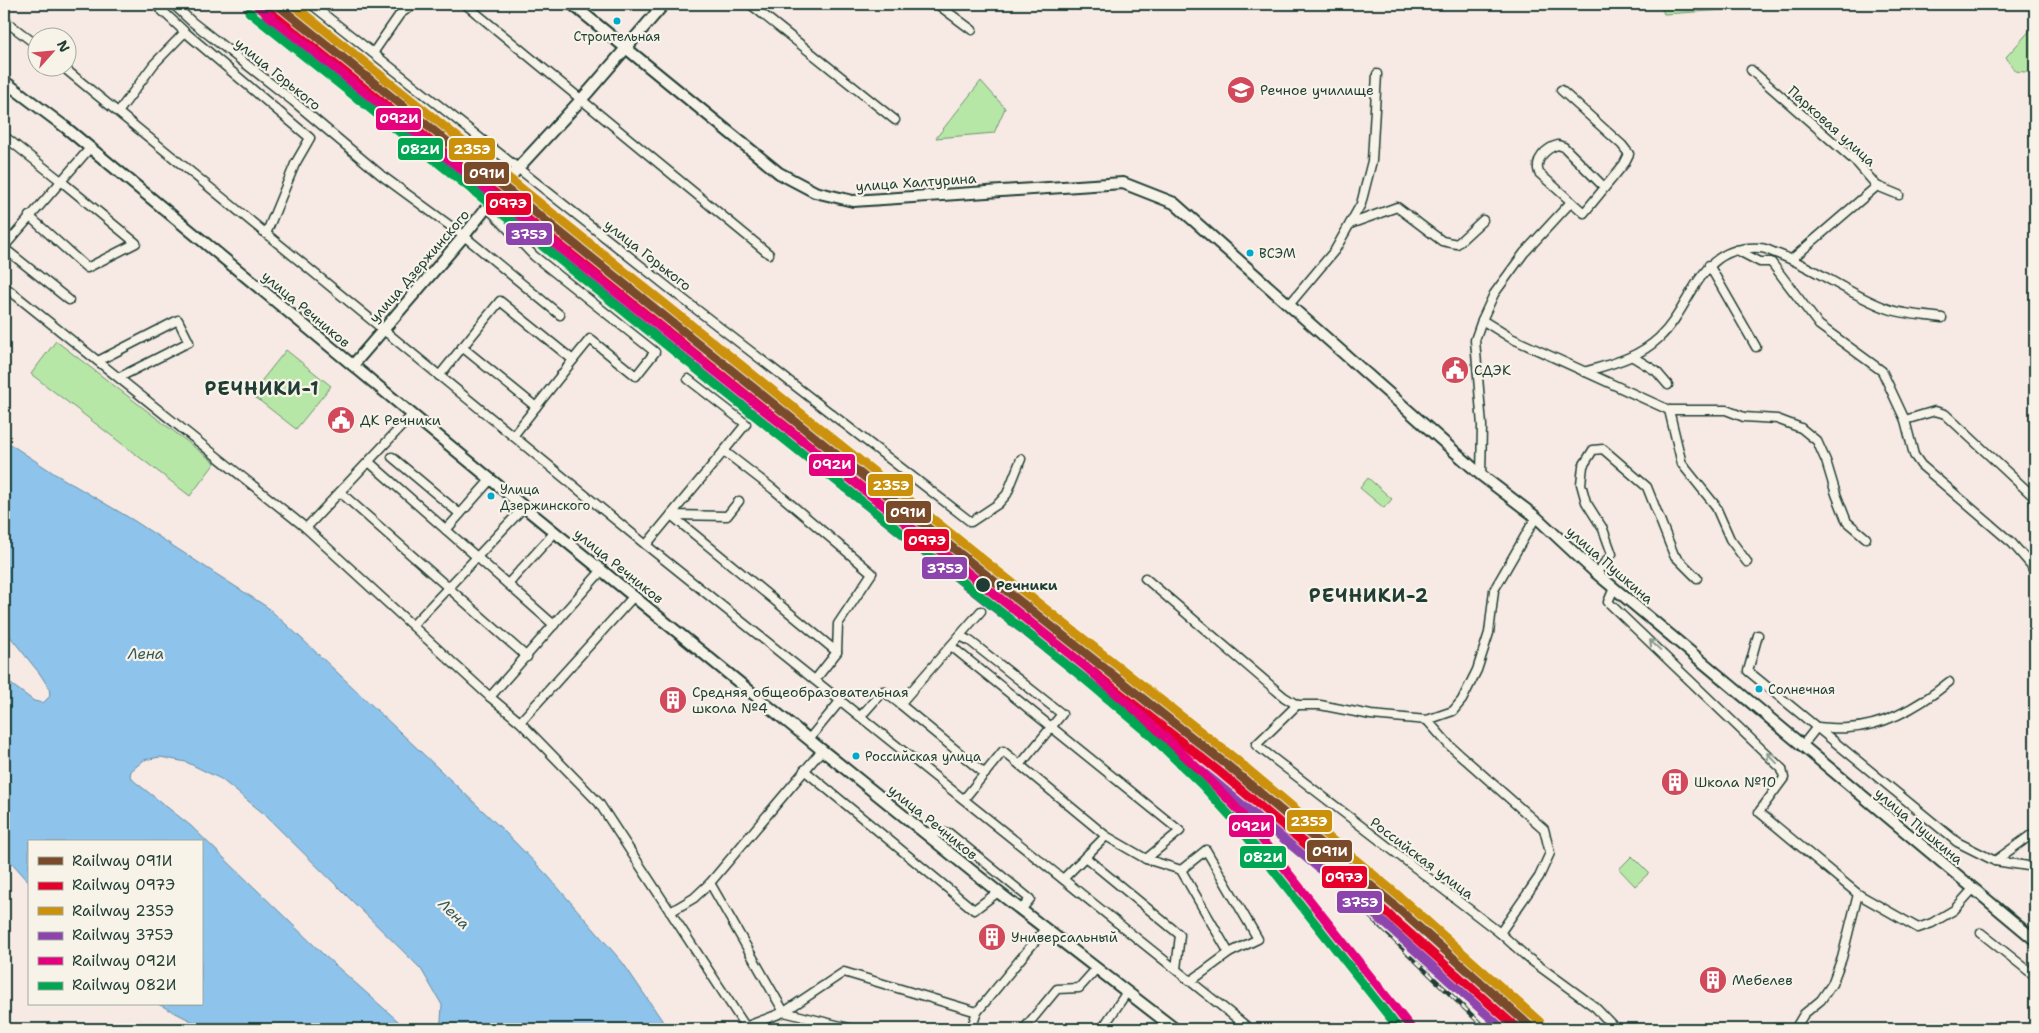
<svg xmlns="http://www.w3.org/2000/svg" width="2039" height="1033" viewBox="0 0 2039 1033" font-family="'Shantell Sans',sans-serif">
	<rect width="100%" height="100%" fill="#f7e9e4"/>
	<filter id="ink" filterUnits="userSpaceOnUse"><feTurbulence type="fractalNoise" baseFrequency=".02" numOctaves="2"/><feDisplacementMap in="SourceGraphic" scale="10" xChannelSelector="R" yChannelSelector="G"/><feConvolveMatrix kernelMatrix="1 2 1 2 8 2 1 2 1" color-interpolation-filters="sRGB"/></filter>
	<g filter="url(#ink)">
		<g fill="#b7e7a7" stroke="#6b926e">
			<polygon points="1660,4 1785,4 1786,6 1664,14"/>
			<polygon points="2035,25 2035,73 2015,71 2006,57"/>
			<polygon points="981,81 1005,108 994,133 936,138"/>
			<polygon points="56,341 215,463 190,496 31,374"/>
			<polygon points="286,350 331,386 296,429 251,394"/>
			<polygon points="1368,478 1392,499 1384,508 1360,488"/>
			<polygon points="1632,856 1649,873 1635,886 1619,869"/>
		</g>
		<polygon fill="#8ec3eb" stroke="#628da2" points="4,440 55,474 133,520 267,607 301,638 500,827 548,876 623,963 668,1029 438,1029 441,1021 442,1005 421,969 263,813 221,779 186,762 160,757 144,760 131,771 130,776 134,781 191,826 325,956 407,1029 207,1029 158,1004 201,1004 201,842 29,842 29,882 4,854 4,679 34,701 43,703 50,696 49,688 40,674 4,629"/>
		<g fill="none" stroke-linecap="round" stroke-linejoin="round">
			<defs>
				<g id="street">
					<polyline points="155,4 185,32 310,138 295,164 266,234"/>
					<polyline points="173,4 191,21 293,101 381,175 464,236 560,315"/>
					<polyline points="311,4 674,292 971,522 998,504 1007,494 1021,459"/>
					<polyline points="465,4 769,254"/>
					<polyline points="750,4 895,120"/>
					<polyline points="937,4 972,30"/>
					<polyline points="4,20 38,46"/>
					<polyline points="373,53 400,14 414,4"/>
					<polyline points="64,68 646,545 1250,1029"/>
					<polyline points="1751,70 1857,163 1877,186 1899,195"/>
					<path d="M1561 90 1622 145 1629 154 1624 164 1584 213 1539 173C1534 160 1546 148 1558 145L1564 147 1604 187"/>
					<polyline points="119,111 154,64 185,32"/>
					<polyline points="4,136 61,181 136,243 87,268 29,216"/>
					<polyline points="487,207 534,256 655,352 636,376 590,339 573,360"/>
					<polyline points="1350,224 1397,207 1442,241 1457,244 1483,220"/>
					<polyline points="4,247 90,148"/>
					<polyline points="4,248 69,300"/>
					<polyline points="1737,250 1760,262 1771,262 1819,325 1882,371 1905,420"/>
					<polyline points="1792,259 1877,186"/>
					<polyline points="1709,265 1756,347"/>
					<polyline points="4,286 306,528 490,697 520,722"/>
					<polyline points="1289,305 1335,250 1361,204 1372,161 1377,74"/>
					<polyline points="1482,320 1511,338 1669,410 1726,410 1744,417 1777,419 1801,428 1817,441 1826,461 1836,494 1847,522 1866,538"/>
					<polyline points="462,347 536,407"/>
					<polyline points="1633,357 1656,371 1668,385"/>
					<polyline points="98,361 178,320 189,342 120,377"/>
					<path d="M1584 372C1611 364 1638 358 1659 338 1694 305 1698 244 1760 248 1766 248 1772 252 1778 254 1816 268 1848 294 1886 308 1903 315 1924 315 1942 318"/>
					<polyline points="439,376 500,301 573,360 513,436"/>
					<polyline points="688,379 746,424 724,451"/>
					<polyline points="1669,410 1682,464 1715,505 1730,539 1747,562"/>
					<polyline points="392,457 460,514"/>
					<polyline points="369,462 554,625"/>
					<polyline points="1481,475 1482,426 1475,340 1482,320 1494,294 1524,253 1571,202"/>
					<polyline points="340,492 527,657"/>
					<polyline points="2035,498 1945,414 1935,411 1905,420 1914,455 1921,465 2012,543 2031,565 2035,574"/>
					<polyline points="671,515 837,652"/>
					<polyline points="671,515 727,516 739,501"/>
					<polyline points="306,528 412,415"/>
					<polyline points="446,530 491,479"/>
					<polyline points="646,545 724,451 773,489 872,573 838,624 837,652 815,680"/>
					<polyline points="1596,573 1612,554 1603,529 1586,502 1581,484 1583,466 1593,450 1603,449 1647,487 1674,555 1697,578"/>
					<polyline points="1145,578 1284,697 1297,705 1320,705 1371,715 1427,720 1453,711 1462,700 1477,670 1489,633 1494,590 1536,517"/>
					<polyline points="508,584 555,532"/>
					<polyline points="1614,588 1608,602 1782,769 1784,778 1759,812 1858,894 1918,928 1932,923 1954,910 1973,889"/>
					<polyline points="634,596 520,722 599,803 747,1029"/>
					<polyline points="413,625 524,507"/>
					<polyline points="1758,635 1748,671 1957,842 1995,861 2035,832"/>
					<polyline points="960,636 970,641 1062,714 1020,765 1003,751 964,799"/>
					<polyline points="951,646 1180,831 1146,859 1106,836 1063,879"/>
					<polyline points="490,697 602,570"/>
					<polyline points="900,704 985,774"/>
					<polyline points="1297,705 1256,745 1500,933 1528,958 1595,1007 1616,1029"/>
					<polyline points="861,716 883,691 900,704 981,611"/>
					<polyline points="1427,720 1449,745 1544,829 1550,853 1539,877 1500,933"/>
					<polyline points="809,739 841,700"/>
					<path d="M1802 746 1817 727C1827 728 1838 729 1848 728 1885 726 1921 705 1949 682"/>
					<polyline points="1020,765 1106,836"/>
					<polyline points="804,770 974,910 998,892"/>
					<polyline points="923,832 949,833 1030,899 1021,910"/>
					<polyline points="1085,857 1180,935 1176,969"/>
					<polyline points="1146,859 1181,870 1229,953 1191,981"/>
					<polyline points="1995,861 2028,866 2035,871"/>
					<polyline points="1181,870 1206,850 1258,939 1229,953"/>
					<polyline points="710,883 784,1012 844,972 977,1012"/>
					<polyline points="672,911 694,898 710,883 822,750"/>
					<polyline points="1981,933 2035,976"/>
					<polyline points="745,1027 784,1012 853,1029"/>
					<polyline points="971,1029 977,1012 1045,929"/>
					<polyline points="1024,1029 1057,989 1079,988 1096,969"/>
					<polyline points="1102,1029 1127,992"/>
					<polyline points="1795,1029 1804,1014 1821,1000 1832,984 1842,958 1858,894"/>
				</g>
				<g id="secondary">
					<polyline points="572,4 779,173 815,192 853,201 1123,183 1174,203 1481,475 1536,517 1596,573 2035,940"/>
					<polyline points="4,81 65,127 524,507 822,750 998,892 1175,1029"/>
					<polyline points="353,365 464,236 518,168 589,91 664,4"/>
				</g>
			</defs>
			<use href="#street" stroke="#1f3d34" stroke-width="11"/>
			<use href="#secondary" stroke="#1f3d34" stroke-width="14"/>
			<use href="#street" stroke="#f7f3e8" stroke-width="8"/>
			<use href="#secondary" stroke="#f7f3e8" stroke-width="10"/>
			<defs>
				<polyline id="rail" points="660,320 1164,723 1253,803 1486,1029"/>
			</defs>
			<use href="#rail" stroke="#1f3d34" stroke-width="4.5"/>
			<use href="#rail" stroke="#f7f3e8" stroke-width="2.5" stroke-dasharray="8" stroke-linecap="butt"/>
			<defs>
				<polyline id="rail-1" points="276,4 989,577 1227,765 1394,905 1533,1029"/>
				<polyline id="rail-2" points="270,12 983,585 1221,773 1387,913 1518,1029"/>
				<polyline id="rail-3" points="292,4 995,569 1233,757 1400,897 1540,1022"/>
				<polyline id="rail-4" points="263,20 976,593 1214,781 1381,920 1503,1029"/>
				<path id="rail-5" d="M255 4 1087 668C1141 714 1192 760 1240 812L1412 1029"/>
				<polyline id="rail-6" points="249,12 1081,676 1145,730 1202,785 1232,818 1399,1029"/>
			</defs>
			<use href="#rail-1" stroke="#f7f3e8" stroke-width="12"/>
			<use href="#rail-2" stroke="#f7f3e8" stroke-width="12"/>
			<use href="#rail-3" stroke="#f7f3e8" stroke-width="12"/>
			<use href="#rail-4" stroke="#f7f3e8" stroke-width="12"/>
			<use href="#rail-5" stroke="#f7f3e8" stroke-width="12"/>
			<use href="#rail-6" stroke="#f7f3e8" stroke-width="12"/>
			<use href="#rail-1" stroke="#7a4b2a" stroke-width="9"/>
			<use href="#rail-2" stroke="#e4002b" stroke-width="9"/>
			<use href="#rail-3" stroke="#cc910a" stroke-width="9"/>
			<use href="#rail-4" stroke="#8e44ad" stroke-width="9"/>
			<use href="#rail-5" stroke="#e5007d" stroke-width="9"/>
			<use href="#rail-6" stroke="#00a651" stroke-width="9"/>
		</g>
		<defs><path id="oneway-shaft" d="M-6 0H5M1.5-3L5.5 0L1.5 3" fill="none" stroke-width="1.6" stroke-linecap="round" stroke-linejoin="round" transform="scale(1.25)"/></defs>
		<g stroke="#8b988e">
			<use href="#oneway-shaft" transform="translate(1655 645) rotate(-137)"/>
			<use href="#oneway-shaft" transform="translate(1772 758) rotate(-134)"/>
		</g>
	</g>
	<defs>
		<symbol id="university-disc" viewBox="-11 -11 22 22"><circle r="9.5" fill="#d1495b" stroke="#f7f3e8"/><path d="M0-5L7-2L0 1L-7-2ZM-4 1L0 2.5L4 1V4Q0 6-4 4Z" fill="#fff"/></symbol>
		<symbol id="civic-disc" viewBox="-11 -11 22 22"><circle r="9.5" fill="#d1495b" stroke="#f7f3e8"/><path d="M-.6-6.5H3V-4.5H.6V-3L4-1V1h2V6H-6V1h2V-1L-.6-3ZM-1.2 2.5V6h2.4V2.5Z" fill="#fff"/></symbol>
		<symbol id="building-disc" viewBox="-11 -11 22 22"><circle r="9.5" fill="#d1495b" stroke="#f7f3e8"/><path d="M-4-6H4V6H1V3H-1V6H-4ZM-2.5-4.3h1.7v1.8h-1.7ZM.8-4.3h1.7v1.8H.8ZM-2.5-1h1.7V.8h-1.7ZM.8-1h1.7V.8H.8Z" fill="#fff"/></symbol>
	</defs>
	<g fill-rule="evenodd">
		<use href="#university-disc" x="1225" y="74" width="32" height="32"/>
		<use href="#civic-disc" x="1439" y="354" width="32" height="32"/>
		<use href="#civic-disc" x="325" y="404" width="32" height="32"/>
		<use href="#building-disc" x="657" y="684" width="32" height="32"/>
		<use href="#building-disc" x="1659" y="766" width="32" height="32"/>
		<use href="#building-disc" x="976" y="921" width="32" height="32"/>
		<use href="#building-disc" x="1697" y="964" width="32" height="32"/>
	</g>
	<g fill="#00a9ce" stroke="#f7f3e8" stroke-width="2">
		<circle cx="617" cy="21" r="4.5"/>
		<circle cx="1250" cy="253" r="4.5"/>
		<circle cx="491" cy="496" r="4.5"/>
		<circle cx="1759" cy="689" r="4.5"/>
		<circle cx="856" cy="756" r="4.5"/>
	</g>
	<circle fill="#1f3d34" stroke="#f7f3e8" stroke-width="2" cx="983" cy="585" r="8"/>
	<g text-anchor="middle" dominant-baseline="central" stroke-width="4.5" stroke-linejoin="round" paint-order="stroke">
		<g font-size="13" fill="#1f3d34" stroke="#f7f3e8" text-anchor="start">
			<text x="617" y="36" text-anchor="middle">Строительная</text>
			<text x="1259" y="253">ВСЭМ</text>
			<text x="500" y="489">Улица<tspan x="500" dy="16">Дзержинского</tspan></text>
			<text x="1768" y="689">Солнечная</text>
			<text x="865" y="756">Российская улица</text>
		</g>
		<g font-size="14" fill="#1f3d34" stroke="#f7f3e8">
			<text transform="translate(278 74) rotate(39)">улица Горького</text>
			<text transform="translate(1832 126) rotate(42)">Парковая улица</text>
			<text transform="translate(916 182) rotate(-4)">улица Халтурина</text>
			<text transform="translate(648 255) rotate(38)">улица Горького</text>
			<text transform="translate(419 266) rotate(-49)">улица Дзержинского</text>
			<text transform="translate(306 309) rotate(40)">улица Речников</text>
			<text transform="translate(1610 565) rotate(41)">улица Пушкина</text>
			<text transform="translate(619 566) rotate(39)">улица Речников</text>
			<text transform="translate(933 822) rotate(39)">улица Речников</text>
			<text transform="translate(1919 826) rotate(40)">улица Пушкина</text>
			<text transform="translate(1422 858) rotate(37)">Российская улица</text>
		</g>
		<g font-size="14" fill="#1f3d34" stroke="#f7f3e8" text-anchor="start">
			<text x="1260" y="90">Речное училище</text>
			<text x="1474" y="370">СДЭК</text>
			<text x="360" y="420">ДК Речники</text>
			<text x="692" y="692">Средняя общеобразовательная<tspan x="692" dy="16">школа №4</tspan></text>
			<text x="1694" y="782">Школа №10</text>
			<text x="1011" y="937">Универсальный</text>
			<text x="1732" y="980">Мебелев</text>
		</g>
		<g font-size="14" font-weight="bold" fill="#1f3d34" stroke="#f7f3e8" text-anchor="start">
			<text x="996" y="585">Речники</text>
		</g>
		<g font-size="15" font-style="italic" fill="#355859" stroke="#f7f3e8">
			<text x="146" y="654">Лена</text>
			<text transform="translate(454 914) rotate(44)">Лена</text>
		</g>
		<g font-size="19" font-weight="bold" letter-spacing="1" fill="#1f3d34" stroke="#f7f3e8">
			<text x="262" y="388">РЕЧНИКИ-1</text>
			<text x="1369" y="595">РЕЧНИКИ-2</text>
		</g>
	</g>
	<g stroke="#f7f3e8" stroke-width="2">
		<rect x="375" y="107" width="47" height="24" rx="5" fill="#e5007d"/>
		<rect x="448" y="137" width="48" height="24" rx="5" fill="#cc910a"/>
		<rect x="397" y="137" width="47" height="24" rx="5" fill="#00a651"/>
		<rect x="463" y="161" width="47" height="24" rx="5" fill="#7a4b2a"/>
		<rect x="485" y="192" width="47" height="24" rx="5" fill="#e4002b"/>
		<rect x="505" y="222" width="48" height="24" rx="5" fill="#8e44ad"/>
		<rect x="808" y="453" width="48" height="24" rx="5" fill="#e5007d"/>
		<rect x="867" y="473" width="47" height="24" rx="5" fill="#cc910a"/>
		<rect x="885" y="500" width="47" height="24" rx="5" fill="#7a4b2a"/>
		<rect x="903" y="528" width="47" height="24" rx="5" fill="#e4002b"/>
		<rect x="921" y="556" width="47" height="24" rx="5" fill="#8e44ad"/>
		<rect x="1286" y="809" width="47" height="24" rx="5" fill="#cc910a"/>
		<rect x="1228" y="814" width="47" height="24" rx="5" fill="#e5007d"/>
		<rect x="1306" y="839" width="47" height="24" rx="5" fill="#7a4b2a"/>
		<rect x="1239" y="845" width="48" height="24" rx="5" fill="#00a651"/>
		<rect x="1321" y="865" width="47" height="24" rx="5" fill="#e4002b"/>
		<rect x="1336" y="890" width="47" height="24" rx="5" fill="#8e44ad"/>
	</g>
	<g font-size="14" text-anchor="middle" font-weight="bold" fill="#fff">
		<text x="399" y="123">092И</text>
		<text x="472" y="154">235Э</text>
		<text x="420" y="154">082И</text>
		<text x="487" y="178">091И</text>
		<text x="508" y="208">097Э</text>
		<text x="529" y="239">375Э</text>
		<text x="832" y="469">092И</text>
		<text x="891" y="490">235Э</text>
		<text x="908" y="517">091И</text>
		<text x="927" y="545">097Э</text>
		<text x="945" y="573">375Э</text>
		<text x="1309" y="826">235Э</text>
		<text x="1251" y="831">092И</text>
		<text x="1330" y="856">091И</text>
		<text x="1263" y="862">082И</text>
		<text x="1344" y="882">097Э</text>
		<text x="1360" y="907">375Э</text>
	</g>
	<rect width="2039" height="1033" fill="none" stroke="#f7f3e8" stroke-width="20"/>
	<rect x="10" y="10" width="2019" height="1013" fill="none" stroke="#1f3d34" stroke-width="2" filter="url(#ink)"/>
	<rect x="28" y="840" width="175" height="165" fill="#f7f3e8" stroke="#a1aaa0"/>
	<rect x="38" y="857" width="25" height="8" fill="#7a4b2a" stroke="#a1aaa0"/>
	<text x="72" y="866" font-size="15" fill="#1f3d34">Railway 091И</text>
	<rect x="38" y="882" width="25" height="8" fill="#e4002b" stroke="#a1aaa0"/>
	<text x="72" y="890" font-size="15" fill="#1f3d34">Railway 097Э</text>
	<rect x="38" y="907" width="25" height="8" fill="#cc910a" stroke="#a1aaa0"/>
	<text x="72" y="916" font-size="15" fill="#1f3d34">Railway 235Э</text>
	<rect x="38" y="932" width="25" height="8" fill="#8e44ad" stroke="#a1aaa0"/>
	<text x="72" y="940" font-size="15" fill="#1f3d34">Railway 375Э</text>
	<rect x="38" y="957" width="25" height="8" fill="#e5007d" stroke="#a1aaa0"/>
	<text x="72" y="966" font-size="15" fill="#1f3d34">Railway 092И</text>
	<rect x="38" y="982" width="25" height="8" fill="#00a651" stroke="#a1aaa0"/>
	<text x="72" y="990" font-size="15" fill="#1f3d34">Railway 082И</text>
	<g transform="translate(52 52) rotate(63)"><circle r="24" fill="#f7f3e8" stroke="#a1aaa0"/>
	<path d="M0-4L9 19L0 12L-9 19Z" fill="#d1495b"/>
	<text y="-8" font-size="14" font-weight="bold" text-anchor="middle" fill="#1f3d34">N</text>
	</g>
</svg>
